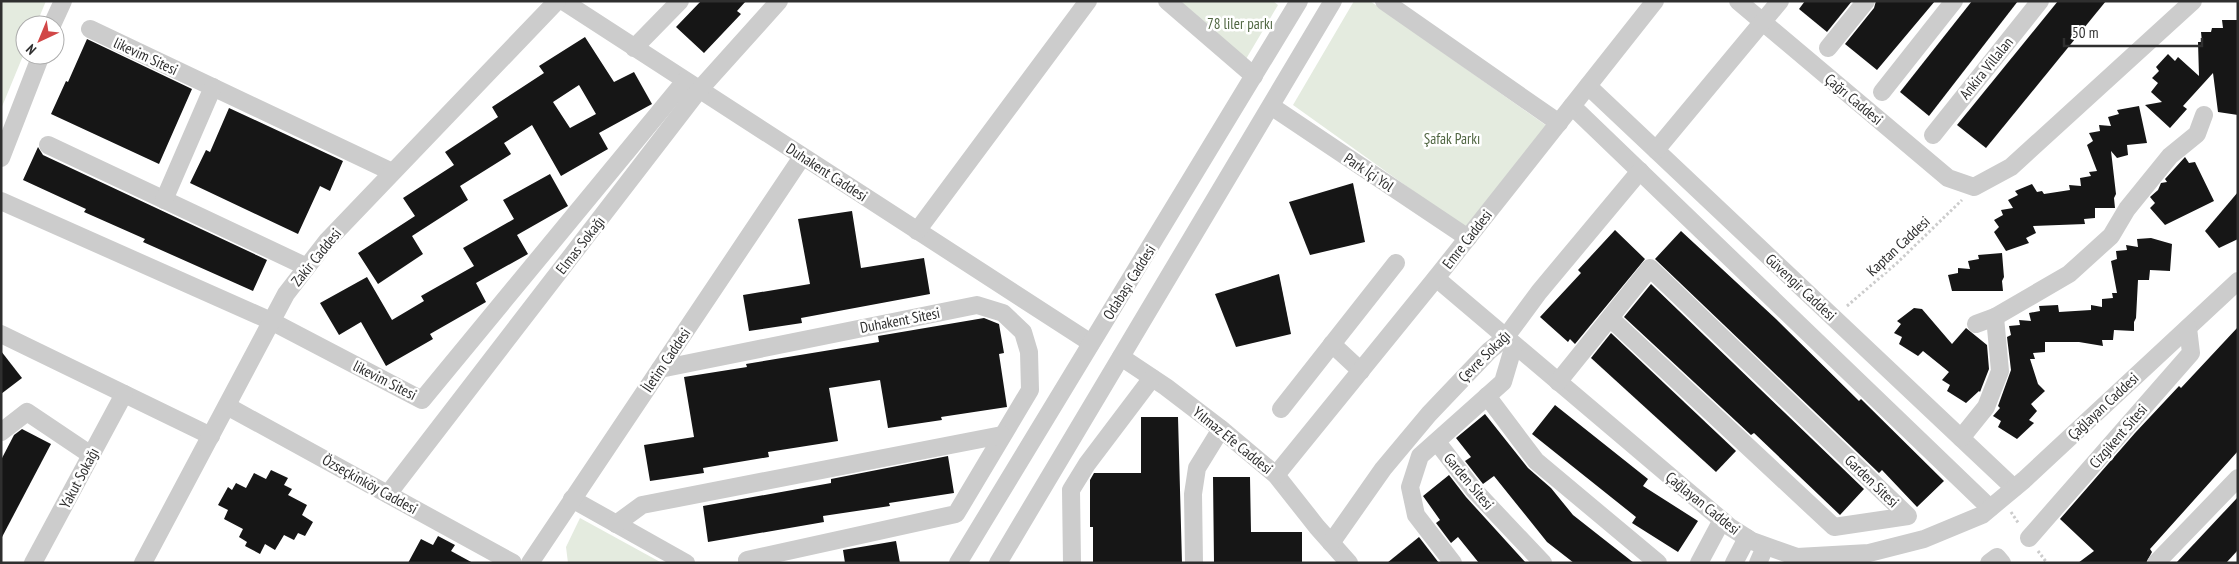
<svg xmlns="http://www.w3.org/2000/svg" width="2239" height="564" viewBox="0 0 2239 564" font-family="'PT Sans Narrow',sans-serif">
	<rect width="100%" height="100%" fill="#fff"/>
	<g fill="#e4ebdf">
		<polygon points="1,1 46,1 36,25 25,25 25,51 1,109"/>
		<polygon points="1180,1 1273,1 1278,5 1246,59"/>
		<polygon points="1354,1 1370,1 1547,126 1465,228 1293,105"/>
		<polygon points="580,518 662,563 568,563 566,547"/>
	</g>
	<g fill="#161616" fill-rule="evenodd">
		<polygon points="701,1 746,1 737,11 741,14 704,53 676,27"/>
		<polygon points="1805,1 1852,1 1827,32 1799,9"/>
		<polygon points="1876,1 1935,1 1877,70 1845,44 1874,8"/>
		<polygon points="1972,1 2018,1 1929,116 1900,92"/>
		<polygon points="2058,1 2106,1 1986,148 1957,125"/>
		<polygon points="2222,20 2238,20 2238,115 2218,112 2213,73 2183,106 2187,109 2170,128 2145,105 2162,102 2151,92 2158,83 2152,78 2159,71 2156,67 2168,54 2175,61 2178,57 2199,76 2198,42 2202,42 2201,32 2211,32 2212,28 2223,28"/>
		<path d="M585 37 614 82 634 72 652 104 599 133 608 149 561 176 532 125 504 143 511 154 460 186 468 200 412 236 423 254 378 284 358 253 415 216 403 198 454 165 445 152 498 117 492 107 544 73 539 66ZM579 85 596 114 570 128 553 102Z"/>
		<polygon points="87,39 192,89 159,164 51,114 66,81 68,82"/>
		<polygon points="2139,106 2147,143 2127,145 2128,155 2117,158 2111,151 2116,194 2114,198 2115,208 2095,208 2095,218 2084,219 2085,224 2033,226 2036,233 2026,238 2029,243 2006,251 1994,232 1999,227 1994,220 2003,215 2001,210 2013,208 2008,200 2018,195 2015,191 2032,184 2037,192 2042,191 2044,194 2070,190 2069,185 2081,186 2080,178 2091,176 2089,172 2097,171 2087,145 2093,141 2089,133 2100,131 2099,125 2111,126 2108,117 2119,114 2117,110"/>
		<polygon points="229,108 343,161 330,191 320,186 298,234 190,183 206,150 210,152"/>
		<polygon points="38,147 43,155 267,260 253,291 143,242 145,239 84,212 86,209 23,180"/>
		<polygon points="2185,157 2189,163 2195,162 2214,201 2165,225 2150,208 2155,203 2150,197 2158,190 2161,183 2167,182 2165,179"/>
		<polygon points="550,174 568,206 517,235 528,254 476,283 486,302 430,334 433,339 386,366 361,322 339,335 320,303 367,277 392,320 424,301 421,296 474,266 463,248 514,219 503,200"/>
		<polygon points="1353,183 1365,242 1310,255 1289,202"/>
		<polygon points="2238,192 2238,239 2219,248 2205,231"/>
		<polygon points="852,211 861,268 924,258 930,294 801,318 802,323 749,331 743,295 810,284 798,219"/>
		<polygon points="1615,230 1645,259 1575,344 1570,339 1568,342 1540,317 1581,273 1578,270"/>
		<polygon points="1681,231 1776,319 1859,401 1861,399 1944,481 1917,507 1882,470 1879,473 1655,259"/>
		<polygon points="2151,238 2172,244 2170,271 2150,270 2149,280 2138,280 2136,318 2134,322 2134,331 2114,330 2113,340 2102,340 2103,346 2079,342 2045,342 2045,352 2033,353 2035,359 2030,359 2038,384 2045,391 2031,404 2037,411 2029,420 2034,423 2017,439 1998,427 2001,421 1993,416 2000,408 1998,406 2011,370 2007,337 2011,335 2009,326 2020,325 2019,320 2031,321 2029,313 2040,311 2039,306 2058,305 2059,312 2091,310 2091,305 2102,307 2102,299 2113,298 2112,293 2117,293 2111,261 2117,259 2116,251 2127,250 2126,245 2138,247 2137,239"/>
		<polygon points="2002,253 2004,277 2002,281 2003,291 1952,291 1948,275 1958,273 1958,268 1970,269 1968,261 1979,259 1978,255"/>
		<polygon points="1279,274 1291,334 1236,347 1215,294"/>
		<polygon points="1651,284 1864,489 1840,515 1754,433 1751,435 1624,317"/>
		<polygon points="1914,308 1922,309 1952,344 1966,328 1987,345 1989,369 1980,392 1979,391 1966,403 1947,391 1950,385 1942,380 1949,372 1923,351 1918,356 1899,344 1902,337 1894,333 1901,324 1897,321"/>
		<polygon points="984,318 999,324 1004,353 999,354 1007,407 941,417 942,420 888,428 880,380 829,388 838,441 768,452 769,457 703,468 704,473 650,481 644,445 694,437 684,377 747,367 746,364 879,342 878,336"/>
		<polygon points="2238,327 2238,451 2150,549 2152,552 2146,563 2078,563 2094,551 2060,519 2135,433 2179,386 2181,388"/>
		<polygon points="1611,333 1736,451 1716,472 1591,358"/>
		<polygon points="1,351 22,378 1,394"/>
		<polygon points="1555,405 1648,479 1643,486 1698,521 1678,552 1632,523 1636,517 1532,434"/>
		<polygon points="1485,414 1528,468 1551,488 1573,515 1634,563 1574,563 1547,542 1494,476 1483,484 1465,461 1471,457 1456,438"/>
		<polygon points="1141,417 1178,417 1182,563 1093,563 1093,527 1090,527 1090,480 1094,473 1141,473"/>
		<polygon points="22,429 51,444 1,539 1,460 14,435"/>
		<polygon points="948,456 954,493 889,503 890,506 823,516 824,522 708,542 703,506 831,483 831,479"/>
		<polygon points="271,470 288,478 284,485 292,489 288,495 307,505 302,515 313,522 305,536 298,533 294,540 284,535 275,550 265,544 260,554 245,546 247,542 239,537 243,529 224,519 228,510 218,505 228,487 232,490 236,483 246,488 254,473 266,479"/>
		<polygon points="1449,475 1466,497 1526,563 1479,563 1458,537 1451,543 1436,523 1440,520 1423,496"/>
		<polygon points="1213,477 1250,477 1251,532 1302,532 1302,563 1214,563"/>
		<polygon points="2238,497 2238,550 2226,563 2176,563"/>
		<polygon points="438,536 455,545 451,551 473,563 408,563 421,539 433,545"/>
		<polygon points="1419,537 1439,563 1387,563"/>
		<polygon points="896,541 900,563 845,563 843,550"/>
	</g>
	<g fill="none" stroke-linecap="round" stroke-linejoin="round">
		<g stroke="#ccc" stroke-width="3" stroke-dasharray="2.5 2.5" stroke-linecap="butt">
			<polyline points="1847,306 1897,263 1962,200"/>
			<polyline points="2011,512 2019,524"/>
			<polyline points="2038,551 2047,563"/>
		</g>
		<g stroke="#ccc" stroke-width="18">
			<polyline points="563,1 1091,343"/>
			<polyline points="1167,1 1254,76"/>
			<polyline points="1384,1 1559,123"/>
			<polyline points="1738,1 1948,178 1974,187 2011,167 2193,1"/>
			<polyline points="52,25 63,1"/>
			<polyline points="90,29 392,172"/>
			<polyline points="634,48 680,1"/>
			<polyline points="1828,48 1866,1"/>
			<polyline points="1588,86 2014,488"/>
			<polyline points="1882,92 1954,1"/>
			<polyline points="1271,106 1468,238"/>
			<polyline points="1572,106 1990,508"/>
			<polyline points="1933,135 2040,1"/>
			<polyline points="48,145 307,267"/>
			<polyline points="1656,150 1780,1"/>
			<polyline points="1,158 41,55"/>
			<polyline points="164,200 213,87"/>
			<polyline points="1,201 271,321 422,400 685,81"/>
			<polyline points="917,231 1088,1"/>
			<polyline points="1436,278 1730,527 1752,541 1797,557 1869,553 1924,539 1982,515 2024,480 2238,281"/>
			<polyline points="1976,324 1995,317"/>
			<polyline points="1,334 211,436"/>
			<polyline points="1332,344 1361,371"/>
			<polyline points="1121,357 1166,387 1221,429 1276,475 1317,527 1349,563"/>
			<polyline points="660,369 977,305 1003,313 1023,332 1029,352 1030,390 956,514 747,560"/>
			<polyline points="1558,382 1650,268 1908,516 1834,527 1610,318"/>
			<polyline points="1487,396 1536,461 1658,563"/>
			<polyline points="227,406 513,563"/>
			<polyline points="1281,409 1396,263"/>
			<polyline points="1,432 27,412 91,455"/>
			<polyline points="1961,438 1986,407 2000,371 1995,317 2069,274 2111,236 2127,209 2170,156 2197,134 2204,115"/>
			<polyline points="1437,442 1474,490 1543,563"/>
			<polyline points="1276,475 1436,278 1655,1"/>
			<polyline points="388,494 699,90 779,1"/>
			<polyline points="572,499 686,563"/>
			<polyline points="616,524 642,505 1002,435"/>
			<polyline points="2029,538 2191,353 2188,328"/>
			<polyline points="1331,543 1383,469 1429,414 1489,351 1505,338 1539,292 1640,171"/>
			<polyline points="33,563 124,394"/>
			<polyline points="143,563 286,294 327,241 557,1"/>
			<polyline points="530,563 802,157"/>
			<polyline points="958,563 1299,1"/>
			<polyline points="998,563 1333,1"/>
			<polyline points="1072,563 1071,490 1087,464 1152,378"/>
			<polyline points="1194,563 1193,494 1197,468 1221,429"/>
			<polyline points="1453,563 1416,515 1410,487 1420,456 1503,382 1514,345"/>
			<polyline points="1699,563 1722,520"/>
			<polyline points="1734,563 1747,538"/>
			<polyline points="1758,563 1765,547"/>
			<polyline points="1989,563 1997,557 2002,563"/>
			<polyline points="2156,563 2238,478"/>
		</g>
	</g>
	<g text-anchor="middle" dominant-baseline="central" stroke-width="5" stroke-linejoin="round" paint-order="stroke">
		<g font-size="15" fill="#506642" stroke="#fff">
			<text x="1240" y="23">78 liler parkı</text>
			<text x="1452" y="138">Şafak Parkı</text>
		</g>
		<g font-size="15" fill="#2f2f2f" stroke="#fff">
			<text transform="translate(146 56) rotate(25)">likevim Sitesi</text>
			<text transform="translate(1986 68) rotate(-51)">Ankira Villalan</text>
			<text transform="translate(1854 99) rotate(40)">Çağrı Caddesi</text>
			<text transform="translate(827 172) rotate(33)">Duhakent Caddesi</text>
			<text transform="translate(1369 172) rotate(34)">Park İçi Yol</text>
			<text transform="translate(1467 239) rotate(-52)">Emre Caddesi</text>
			<text transform="translate(580 245) rotate(-52)">Elmas Sokağı</text>
			<text transform="translate(1898 246) rotate(-43)">Kaptan Caddesi</text>
			<text transform="translate(316 257) rotate(-51)">Zakir Caddesi</text>
			<text transform="translate(1129 282) rotate(-58)">Odabaşı Caddesi</text>
			<text transform="translate(1801 287) rotate(43)">Güvengir Caddesi</text>
			<text transform="translate(900 320) rotate(-11)">Duhakent Sitesi</text>
			<text transform="translate(1484 356) rotate(-45)">Çevre Sokağı</text>
			<text transform="translate(666 360) rotate(-56)">İletim Caddesi</text>
			<text transform="translate(385 380) rotate(27)">likevim Sitesi</text>
			<text transform="translate(2103 406) rotate(-43)">Çağlayan Caddesi</text>
			<text transform="translate(2118 436) rotate(-49)">Cizgikent Sitesi</text>
			<text transform="translate(1233 440) rotate(39)">Yılmaz Efe Caddesi</text>
			<text transform="translate(79 478) rotate(-62)">Yakut Sokağı</text>
			<text transform="translate(1469 481) rotate(50)">Garden Sitesi</text>
			<text transform="translate(1872 481) rotate(44)">Garden Sitesi</text>
			<text transform="translate(370 484) rotate(29)">Özseçkinköy Caddesi</text>
			<text transform="translate(1703 503) rotate(39)">Çağlayan Caddesi</text>
		</g>
	</g>
	<rect width="2239" height="564" fill="none" stroke="#2f2f2f" stroke-width="5"/>
	<g transform="translate(40 40) rotate(224)"><circle r="24" fill="#ffffff" stroke="#acacac"/>
	<path d="M0-4L9 19L0 12L-9 19Z" fill="#d14747"/>
	<text y="-8" font-size="14" font-weight="bold" text-anchor="middle" fill="#2f2f2f">N</text>
	</g>
	<path d="M2064 38v8h138v-8" fill="none" stroke="#2f2f2f" stroke-width="2.5"/>
	<text x="2072" y="38" font-size="15" fill="#2f2f2f" stroke="#ffffff" stroke-width="4" paint-order="stroke">50 m</text>
</svg>
